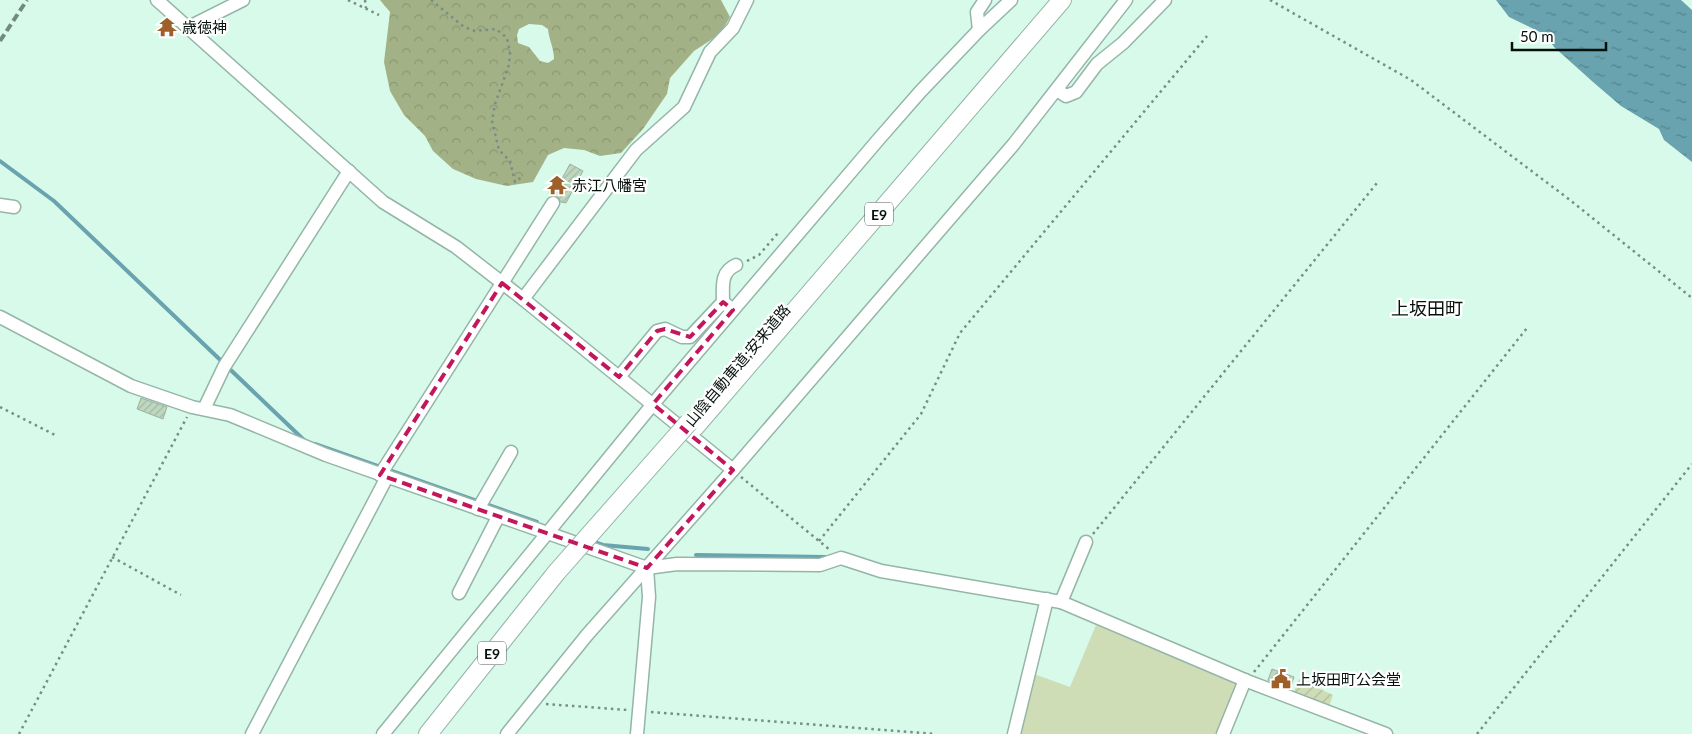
<svg xmlns="http://www.w3.org/2000/svg" width="1692" height="734" viewBox="0 0 1692 734" font-family="Lato,'Noto Sans JP',sans-serif">
	<defs>
		<pattern id="forest-crowns" width="20" height="18" patternUnits="userSpaceOnUse" patternTransform="scale(1.25)"><rect width="20" height="18" fill="#a3b286"/><path d="M2 6a3 3 0 1 1 6 0M12 15a3 3 0 1 1 6 0" fill="none" stroke="#8b9872"/></pattern>
		<pattern id="garden-furrows" width="10" height="10" patternUnits="userSpaceOnUse" patternTransform="scale(1.25)"><rect width="10" height="10" fill="#cfddb6"/><path d="M-1 1l2-2M0 10L10 0M9 11l2-2" fill="none" stroke="#b0bd9b"/></pattern>
		<pattern id="water-ripples" width="26" height="14" patternUnits="userSpaceOnUse" patternTransform="scale(1.25)"><rect width="26" height="14" fill="#69a3af"/><path d="M2 4q2-2 4 0t4 0M15 11q2-2 4 0t4 0" fill="none" stroke="#54838d"/></pattern>
		<pattern id="building-hatch" width="6" height="6" patternUnits="userSpaceOnUse" patternTransform="scale(1.25)"><rect width="6" height="6" fill="#bfd7c0"/><path d="M-1 1l2-2M0 6l6-6M5 7l2-2" fill="none" stroke="#a3b8a4"/></pattern>
	</defs>
	<rect width="100%" height="100%" fill="#d8faeb"/>
	<polygon fill="#cfddb6" points="1096,625 1240,685 1219,734 1019,734 1034,674 1070,687"/>
	<path fill="url(#forest-crowns)" fill-rule="evenodd" d="M380 0H721L730 17 720 34 694 51 670 78 667 94 643 129 621 153 600 156 584 150 564 148 548 155 533 182 507 186 476 179 453 169 433 151 425 136 404 115 390 91 384 62 390 12ZM529 24 542 25 548 29C549 40 554 48 554 59L548 63 540 61 529 47 518 43 517 35 519 29Z"/>
	<polygon fill="url(#garden-furrows)" points="1299,679 1333,695 1329,707 1293,694"/>
	<polygon fill="url(#water-ripples)" points="1496,0 1681,0 1692,10 1692,162 1664,140 1659,129 1621,106 1593,82 1554,47 1546,35 1509,17"/>
	<g fill="none" stroke-linecap="round" stroke-linejoin="round">
		<g stroke="#69a3af" stroke-width="4">
			<polyline points="0,161 54,201 304,440"/>
			<polyline points="315,444 537,522"/>
			<polyline points="591,541 603,545 648,549"/>
			<polyline points="696,555 825,557"/>
		</g>
	</g>
	<g fill="url(#building-hatch)" stroke="#9db39d">
		<polygon points="570,164 583,171 566,203 561,202 557,196 550,195 549,192 555,182 559,184"/>
		<polygon points="141,398 167,407 163,419 137,409"/>
		<polygon points="1272,669 1294,677 1290,689 1268,680"/>
	</g>
	<g fill="none" stroke-linecap="round" stroke-linejoin="round">
		<defs>
			<g id="minor">
				<polyline points="157,0 383,202 456,247 523,299 733,470"/>
				<polyline points="187,28 243,0"/>
				<polyline points="979,30 977,12 985,0"/>
				<polyline points="1057,90 1066,96 1076,92 1097,64 1123,43 1165,0"/>
				<polyline points="0,205 14,207"/>
				<polyline points="523,299 636,150 684,107 710,52 733,28 747,0"/>
				<path d="M723 302C723 287 720 272 736 265"/>
				<polyline points="0,317 131,386 192,407 230,415 326,455 647,568 677,564 820,565 841,558 881,571 1061,602 1247,681 1386,734"/>
				<polyline points="619,377 657,331 665,329 682,337 690,337 723,302 733,310"/>
				<polyline points="204,409 224,367 349,171"/>
				<polyline points="380,475 553,203"/>
				<polyline points="478,509 511,452"/>
				<polyline points="459,593 498,517"/>
				<polyline points="1061,602 1086,542"/>
				<polyline points="252,734 387,477"/>
				<polyline points="383,734 653,404 878,140 920,92 979,30 1011,0"/>
				<polyline points="507,734 587,635 733,470 1013,145 1126,0"/>
				<polyline points="637,734 649,597 647,568"/>
				<polyline points="1014,734 1047,599"/>
				<polyline points="1223,734 1245,680"/>
			</g>
			<g id="highway">
				<polyline points="695,427 1062,0"/>
				<polyline points="428,734 556,573"/>
			</g>
		</defs>
		<use href="#minor" stroke="#94b5a7" stroke-width="15"/>
		<use href="#highway" stroke="#94b5a7" stroke-width="20"/>
		<g stroke="#778e84" stroke-width="2.5" stroke-dasharray="2.5 4" stroke-linecap="butt">
			<polyline points="348,0 379,15"/>
			<polyline points="365,0 366,8"/>
			<polyline points="431,0 464,27 475,31 496,29 507,38 510,53 509,65 495,104 492,121 499,150 510,161 515,182 523,176"/>
			<polyline points="1270,0 1411,80 1570,200 1692,298"/>
			<polyline points="747,261 759,255 778,233"/>
			<polyline points="0,407 55,435"/>
			<polyline points="741,477 830,550"/>
			<polyline points="1093,534 1377,183"/>
			<polyline points="819,541 921,414 960,333 1207,36"/>
			<polyline points="112,557 181,595"/>
			<polyline points="1254,672 1527,328"/>
			<polyline points="546,704 628,710"/>
			<polyline points="651,712 936,734"/>
			<polyline points="19,734 187,417"/>
			<polyline points="1477,734 1692,464"/>
		</g>
		<use href="#minor" stroke="#fff" stroke-width="12"/>
		<use href="#highway" stroke="#fff" stroke-width="18"/>
		<polyline stroke="#738a7f" stroke-width="4" stroke-dasharray="8 4" stroke-linecap="butt" points="0,41 27,0"/>
		<defs>
			<polyline id="highway-bridge" points="556,573 689,422"/>
		</defs>
		<use href="#highway-bridge" stroke="#94b5a7" stroke-width="20" stroke-linecap="butt"/>
		<use href="#highway-bridge" stroke="#fff" stroke-width="18"/>
	</g>
	<path fill="none" stroke="#c2185b" stroke-width="4" stroke-dasharray="10 6" stroke-linejoin="round" d="M502 283 619 377 657 331 665 329 690 337 723 302 733 310 653 404 733 470 647 568 380 475Z"/>
	<defs>
		<symbol id="temple-bare" viewBox="-9 -9 18 18"><path d="M0-6L5-2H3V0L6.5 2.5H4V6H1.5V3h-3V6H-4V2.5H-6.5L-3 0V-2H-5Z" fill="#9f5f28" stroke="#fff" stroke-width="2.5" paint-order="stroke"/></symbol>
		<symbol id="civic-bare" viewBox="-9 -9 18 18"><path d="M-.6-6.5H3V-4.5H.6V-3L4-1V1h2V6H-6V1h2V-1L-.6-3ZM-1.2 2.5V6h2.4V2.5Z" fill="#9f5f28" stroke="#fff" stroke-width="2.5" paint-order="stroke"/></symbol>
	</defs>
	<g fill-rule="evenodd">
		<use href="#temple-bare" x="153" y="13" width="28" height="28"/>
		<use href="#temple-bare" x="543" y="171" width="28" height="28"/>
		<use href="#civic-bare" x="1267" y="665" width="28" height="28"/>
	</g>
	<g text-anchor="middle" dominant-baseline="central" stroke-width="4.5" stroke-linejoin="round" paint-order="stroke">
		<g fill="#fff" stroke="#515855" stroke-width="1">
			<rect x="865" y="202.5" width="28" height="23" rx="4"/>
			<rect x="478" y="641.5" width="28" height="23" rx="4"/>
		</g>
		<g font-size="14" font-weight="bold" fill="#06110c">
			<text x="879" y="214">E9</text>
			<text x="492" y="653">E9</text>
		</g>
		<g font-size="15" fill="#06110c" stroke="#fff" text-anchor="start">
			<text x="182" y="27">歳徳神</text>
			<text x="572" y="185">赤江八幡宮</text>
			<text x="1296" y="679">上坂田町公会堂</text>
		</g>
		<g font-size="15" fill="#06110c" stroke="#fff">
			<text transform="translate(737 365) rotate(-50)">山陰自動車道;安来道路</text>
		</g>
		<g font-size="18" fill="#06110c" stroke="#fff">
			<text x="1427" y="308">上坂田町</text>
		</g>
	</g>
	<path d="M1512 42v8h94v-8" fill="none" stroke="#06110c" stroke-width="2.5"/>
	<text x="1520" y="42" font-size="15" fill="#06110c" stroke="#ffffff" stroke-width="4" paint-order="stroke">50 m</text>
</svg>
